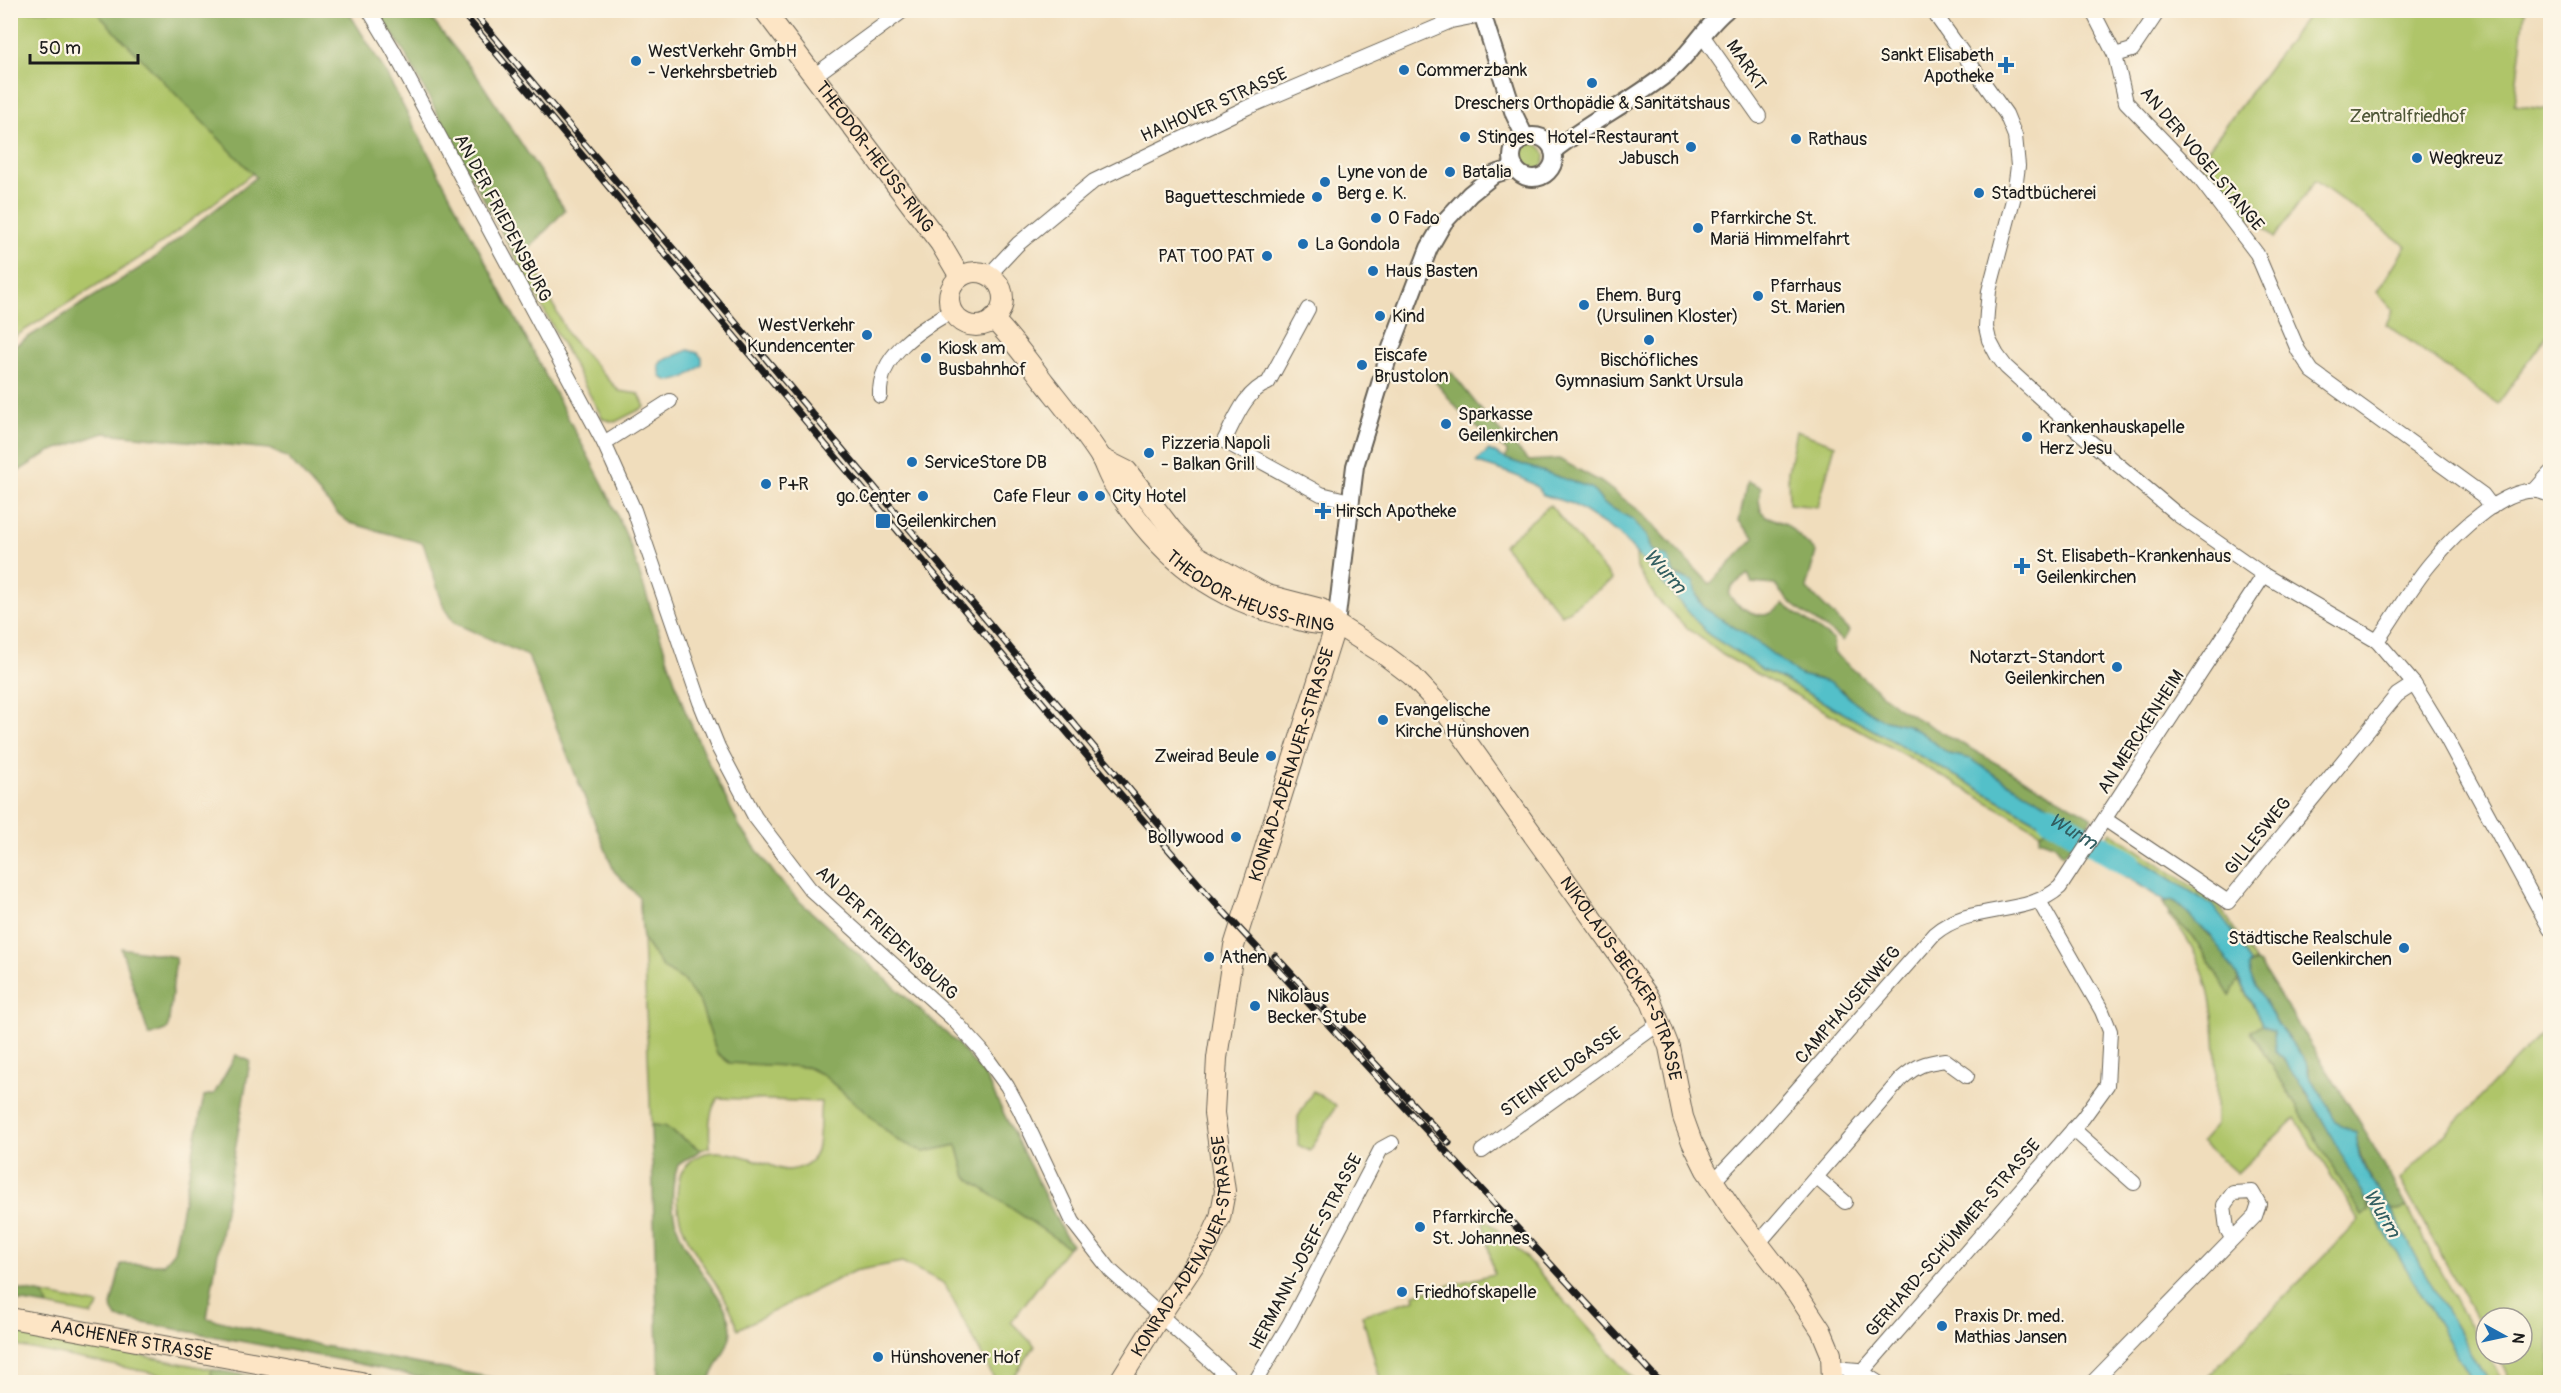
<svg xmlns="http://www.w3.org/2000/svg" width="2561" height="1393" viewBox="0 0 2561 1393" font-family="Pangolin,sans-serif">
	<rect width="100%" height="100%" fill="#fcf5e5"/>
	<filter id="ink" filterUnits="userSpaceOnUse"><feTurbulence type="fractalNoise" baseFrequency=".0167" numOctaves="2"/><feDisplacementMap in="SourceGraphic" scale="12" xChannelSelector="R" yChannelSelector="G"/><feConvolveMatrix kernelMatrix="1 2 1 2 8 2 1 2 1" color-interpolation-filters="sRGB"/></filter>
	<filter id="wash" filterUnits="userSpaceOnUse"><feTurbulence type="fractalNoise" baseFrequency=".008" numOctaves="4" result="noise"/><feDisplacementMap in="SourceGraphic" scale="24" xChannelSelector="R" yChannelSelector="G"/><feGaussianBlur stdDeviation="1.35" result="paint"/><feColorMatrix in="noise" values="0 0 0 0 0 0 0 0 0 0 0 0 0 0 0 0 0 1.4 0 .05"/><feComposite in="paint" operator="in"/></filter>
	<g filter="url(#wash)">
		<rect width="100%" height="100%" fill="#f0ddbc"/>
		<g fill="#afc569" stroke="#667042" stroke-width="1.5">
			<polygon points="2312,10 2525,11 2514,105 2550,110 2550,331 2498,404 2386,324 2393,310 2377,292 2406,246 2315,181 2274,238 2254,216 2249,218 2200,160"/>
			<polygon points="11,11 95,11 257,170 151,251 11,339"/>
			<circle cx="1532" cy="157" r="13"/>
			<polygon points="527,251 568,335 619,391 639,394 645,407 615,422 603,419 514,255"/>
			<polygon points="1796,431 1835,445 1818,507 1789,504 1788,472"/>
			<polygon points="1550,505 1612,580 1562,615 1503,545"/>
			<polygon points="1636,553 1709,635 1754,663 1761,670 1775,675 2048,828 2040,832 1901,753 1723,655 1685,626 1656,598 1637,568"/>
			<polygon points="2111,832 2217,903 2256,962 2251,964 2235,935 2212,905 2107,838"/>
			<path d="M2169 913 2195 939 2230 996 2238 980 2263 1025 2251 1031 2302 1115 2368 1211 2369 1205 2473 1382H2202L2359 1220 2295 1118 2237 1173 2201 1142 2216 1125C2216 1052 2223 971 2168 915Z"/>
			<path d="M643 939 663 968 682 979 700 1003 717 1053 729 1063 807 1067 823 1075 924 1152 957 1145 966 1177 1068 1247 1011 1322 1035 1346 1010 1382H996L944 1283 902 1262 854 1271 738 1329C723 1275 663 1237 680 1176 681 1170 687 1166 691 1161 708 1143 744 1156 765 1163 771 1165 780 1170 786 1170 798 1170 812 1164 816 1153 821 1141 819 1116 821 1102L718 1098C708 1113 709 1129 710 1147L701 1150 664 1126 651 1125Z"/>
			<polygon points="2550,1027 2550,1382 2513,1382 2496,1354 2522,1354 2522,1318 2486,1318 2486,1336 2400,1180 2537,1038"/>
			<polygon points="1313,1091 1336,1106 1310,1151 1298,1145 1298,1117"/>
			<polygon points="2407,1207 2457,1304 2503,1382 2488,1382 2434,1290 2391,1209 2398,1210"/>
			<polygon points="1482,1216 1522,1253 1636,1382 1381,1382 1362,1315 1415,1299 1414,1294 1494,1274"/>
			<polygon points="43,1294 99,1305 92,1315 48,1306"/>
			<polygon points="10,1331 211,1369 212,1382 198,1382 11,1345"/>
		</g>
		<g fill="#8baa5d" stroke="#54633c" stroke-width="1.5">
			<polygon points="95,11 348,11 382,66 604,486 629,542 684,708 706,758 740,827 776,876 797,899 957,1043 985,1076 1064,1234 1072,1244 1068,1247 966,1177 957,1145 924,1152 897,1140 823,1075 807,1067 730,1063 717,1053 700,1003 682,979 663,968 643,939 639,897 614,871 528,656 454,623 444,608 423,543 350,523 337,513 288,458 269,449 104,433 49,452 11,476 11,348 148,263 256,177"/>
			<polygon points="377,11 425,11 477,76 565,210 527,251 514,255 402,48"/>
			<path d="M1452 373 1489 420 1529 461 1559 459 1601 482 1641 512 1710 584 1755 538 1739 521 1747 481 1761 487 1759 500 1761 511 1766 516 1786 524 1816 552 1806 588 1849 631 1843 641C1820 623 1791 608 1775 585L1752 583 1748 574 1731 587 1729 595C1736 606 1758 620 1771 613 1775 612 1779 607 1783 604L1833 640 1834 653 1897 707 2093 818 2086 826 1998 777 1971 759 1949 754 1920 732 1907 725 1881 719 1857 704 1842 690 1819 679 1800 675 1754 640 1704 608 1688 579 1673 573 1668 557 1651 550 1647 536 1632 519 1604 504 1591 488 1506 459 1507 451 1465 418 1434 380 1438 375Z"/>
			<polygon points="2048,828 2074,842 2063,855 2055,845 2039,839 2040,832"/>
			<path d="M2172 901C2193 913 2231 957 2238 980L2230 996 2195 939 2169 913 2163 903Z"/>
			<polygon points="121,948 176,957 168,1029 149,1036"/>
			<path d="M2256 962 2260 964 2361 1124 2407 1207 2398 1210 2391 1209C2375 1185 2358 1163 2356 1133L2335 1122 2331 1115 2329 1106 2309 1076V1069L2301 1055 2278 1025 2250 975 2249 967Z"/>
			<path d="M2263 1025 2274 1030 2275 1051C2278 1054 2283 1057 2285 1060 2299 1080 2370 1196 2368 1211L2362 1216 2251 1030Z"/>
			<polygon points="236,1055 250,1061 207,1318 324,1346 514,1382 442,1382 341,1360 117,1318 111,1306 121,1264 163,1264 174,1251 204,1096 214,1094"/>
			<path d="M651 1125 664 1126 701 1150 678 1165C661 1217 685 1248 713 1289 722 1301 731 1316 731 1331 731 1344 714 1369 709 1382H659Z"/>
			<polygon points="10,1288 43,1294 48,1306 11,1300"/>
			<polygon points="211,1369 279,1382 212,1382"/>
		</g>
		<g fill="#52c0c9" stroke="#376e72" stroke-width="1.5">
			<path d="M688 350 698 353 702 358V365C692 374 674 387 661 377L659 365 662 361Z"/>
			<path d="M1489 450 1506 459 1591 488 1604 504 1632 519 1647 536 1651 550 1668 557 1675 576 1693 581 1697 597 1704 608 1754 640 1800 675 1832 683 1857 704 1881 719 1907 725 1920 732 1949 754 1971 759 1998 777 2086 826 2074 842 1775 675 1761 670 1754 663 1709 635 1619 534 1573 504 1543 495C1536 478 1493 469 1476 462Z"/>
			<polygon points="2107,838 2212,905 2235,935 2251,964 2249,967 2250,975 2278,1025 2306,1061 2309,1076 2329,1106 2331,1115 2335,1122 2356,1133 2359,1155 2365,1170 2391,1209 2434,1290 2488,1382 2473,1382 2369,1205 2307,1092 2290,1070 2285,1059 2275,1051 2274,1031 2263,1025 2235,972 2209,933 2197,924 2181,906 2172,901 2166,902 2094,856"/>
		</g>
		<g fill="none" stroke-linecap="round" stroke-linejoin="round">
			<path stroke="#52c0c9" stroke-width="26" id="s1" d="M2050 817 2129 864"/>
		</g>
	</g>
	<g filter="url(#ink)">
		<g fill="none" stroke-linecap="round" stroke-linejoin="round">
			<defs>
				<g id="minor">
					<polyline points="369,10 393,50 604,443 634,510 700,702 718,747 755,817 810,889 952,1018 981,1050 1007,1086 1020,1110 1073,1222 1111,1271 1234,1382"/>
					<polyline points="1932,10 2006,114 2015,136 2018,166 2014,196 1989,291 1987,312 1986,327 1989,340 1997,355 2006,367 2067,422 2178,515 2264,575 2377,641 2414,684 2441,728 2550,929"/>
					<polyline points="2092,10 2115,55 2132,50 2159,10"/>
					<polyline points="1702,35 1759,116"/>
					<polyline points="2115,55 2126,102 2200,179 2257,254 2298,350 2312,371 2483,495 2492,507"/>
					<polyline points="814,76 904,10"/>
					<polyline points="989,275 1018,244 1094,181 1248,107 1451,21 1482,15"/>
					<path d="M1308 309 1268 383C1245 391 1235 420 1224 441L1321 494 1350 501"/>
					<path d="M880 396C878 355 920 329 952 311"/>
					<polyline points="604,443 670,401"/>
					<polyline points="2535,490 2550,473"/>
					<path d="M2377 641C2395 616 2410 588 2430 564 2451 538 2515 472 2550 496"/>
					<polyline points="2106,820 2228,902 2397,695 2414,684"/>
					<polyline points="2073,1129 2134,1183"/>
					<polyline points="1482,1151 1661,1022"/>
					<polyline points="1817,1178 1845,1202"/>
					<path d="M1713 1182 1760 1132 1934 934C1971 902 2026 918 2060 887L2264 575"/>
					<path d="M1757 1245 1901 1079C1917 1065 1924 1063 1945 1060L1967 1076"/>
					<polyline points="1833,1368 1858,1370 1877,1382"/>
					<polyline points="1862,1372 2083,1118 2107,1085 2110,1031 2102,1011 2039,901"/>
					<polyline points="1255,1382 1290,1323 1381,1149 1392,1143"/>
					<polyline points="2093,1382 2255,1216 2259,1204 2252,1192 2233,1193 2224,1205 2227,1229 2232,1238"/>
				</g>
				<g id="tertiary">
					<polyline points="1481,10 1514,114 1525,137"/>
					<circle cx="1533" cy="157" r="21"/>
					<path d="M1553 151C1588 123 1629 103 1665 75 1689 57 1703 29 1726 10"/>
					<polyline points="1336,624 1355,466 1391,348 1429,248 1444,222 1470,194 1495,174 1515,168"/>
				</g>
				<g id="secondary">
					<path id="s2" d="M764 10 940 243 960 277"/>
					<circle cx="976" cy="299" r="27"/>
					<path id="s3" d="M993 319C1013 339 1028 361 1045 383 1064 407 1083 430 1100 456 1105 465 1108 476 1114 485 1154 549 1204 594 1278 614 1299 620 1314 626 1336 624"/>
					<path id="s4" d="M1101 458 1127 471 1172 530 1197 556 1267 595 1321 609 1336 624 1382 653 1411 675 1445 711 1650 999 1669 1047 1683 1117 1692 1142 1706 1170 1734 1212 1796 1292 1821 1330 1831 1354 1832 1382"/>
					<path id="s5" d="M10 1318 361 1382"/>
					<path id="s6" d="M1119 1382 1160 1316 1208 1244 1220 1218 1225 1191 1214 1113 1217 1058 1234 946 1336 624"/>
				</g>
			</defs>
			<use href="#minor" stroke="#666054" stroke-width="16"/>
			<use href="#tertiary" stroke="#666054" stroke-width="20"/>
			<use href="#secondary" stroke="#666054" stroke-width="22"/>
			<use href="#minor" stroke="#fff" stroke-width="14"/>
			<use href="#tertiary" stroke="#fff" stroke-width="16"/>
			<use href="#secondary" stroke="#fde5c5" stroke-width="20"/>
			<defs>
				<g id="rail">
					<polyline points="460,10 1088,757 1210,897 1660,1382"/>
					<polyline points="475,14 1168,835"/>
					<polyline points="1275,956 1449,1143"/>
				</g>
			</defs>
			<use href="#rail" stroke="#1c1c1c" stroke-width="7"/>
			<use href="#rail" stroke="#fcf5e5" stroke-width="4.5" stroke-dasharray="14" stroke-linecap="butt"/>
		</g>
	</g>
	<g fill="#1f6fb2" stroke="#fcf5e5" stroke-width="2">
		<circle cx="636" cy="61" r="6"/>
		<path d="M2003 56h6v6h6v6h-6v6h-6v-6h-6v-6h6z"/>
		<circle cx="1404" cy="70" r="6"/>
		<circle cx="1592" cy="83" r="6"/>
		<circle cx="1465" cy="137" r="6"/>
		<circle cx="1796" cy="139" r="6"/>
		<circle cx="1691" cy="147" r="6"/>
		<circle cx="2417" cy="158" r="6"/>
		<circle cx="1450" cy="172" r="6"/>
		<circle cx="1325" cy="182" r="6"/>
		<circle cx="1979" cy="193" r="6"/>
		<circle cx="1317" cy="197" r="6"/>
		<circle cx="1376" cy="218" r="6"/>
		<circle cx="1698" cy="228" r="6"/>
		<circle cx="1303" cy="244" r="6"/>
		<circle cx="1267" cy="256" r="6"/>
		<circle cx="1373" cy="271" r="6"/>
		<circle cx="1758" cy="296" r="6"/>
		<circle cx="1584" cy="305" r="6"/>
		<circle cx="1380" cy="316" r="6"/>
		<circle cx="867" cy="335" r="6"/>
		<circle cx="1649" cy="340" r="6"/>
		<circle cx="926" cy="358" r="6"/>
		<circle cx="1362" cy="365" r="6"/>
		<circle cx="1446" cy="424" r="6"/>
		<circle cx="2027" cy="437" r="6"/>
		<circle cx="1149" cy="453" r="6"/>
		<circle cx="912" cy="462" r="6"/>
		<circle cx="766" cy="484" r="6"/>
		<circle cx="923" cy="496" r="6"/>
		<circle cx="1083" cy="496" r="6"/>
		<circle cx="1100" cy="496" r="6"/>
		<path d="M1320 502h6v6h6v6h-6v6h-6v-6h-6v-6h6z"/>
		<rect x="875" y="513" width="16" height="16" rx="3"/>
		<path d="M2019 557h6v6h6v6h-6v6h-6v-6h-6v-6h6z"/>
		<circle cx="2117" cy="667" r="6"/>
		<circle cx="1383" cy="720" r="6"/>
		<circle cx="1271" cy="756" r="6"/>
		<circle cx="1236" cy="837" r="6"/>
		<circle cx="2404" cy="948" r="6"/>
		<circle cx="1209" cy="957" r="6"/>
		<circle cx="1255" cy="1006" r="6"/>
		<circle cx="1420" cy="1227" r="6"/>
		<circle cx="1402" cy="1292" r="6"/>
		<circle cx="1942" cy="1326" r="6"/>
		<circle cx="878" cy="1357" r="6"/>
	</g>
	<g text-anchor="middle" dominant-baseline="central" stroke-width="4.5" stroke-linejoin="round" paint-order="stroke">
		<g font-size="18" fill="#1c1c1c" stroke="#fcf5e5" text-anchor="start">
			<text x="648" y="51">WestVerkehr GmbH<tspan x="648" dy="21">- Verkehrsbetrieb</tspan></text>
			<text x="1994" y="55" text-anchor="end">Sankt Elisabeth<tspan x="1994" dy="21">Apotheke</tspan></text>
			<text x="1416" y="70">Commerzbank</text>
			<text x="1592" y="103" text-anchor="middle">Dreschers Orthopädie &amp; Sanitätshaus</text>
			<text x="1477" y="137">Stinges</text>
			<text x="1679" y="137" text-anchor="end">Hotel-Restaurant<tspan x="1679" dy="21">Jabusch</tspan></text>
			<text x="1808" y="139">Rathaus</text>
			<text x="2429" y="158">Wegkreuz</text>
			<text x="1337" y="172">Lyne von de<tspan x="1337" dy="21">Berg e. K.</tspan></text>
			<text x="1462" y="172">Batalia</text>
			<text x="1991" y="193">Stadtbücherei</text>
			<text x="1305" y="197" text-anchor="end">Baguetteschmiede</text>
			<text x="1388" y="218">O Fado</text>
			<text x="1710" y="218">Pfarrkirche St.<tspan x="1710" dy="21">Mariä Himmelfahrt</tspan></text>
			<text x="1315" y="244">La Gondola</text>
			<text x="1255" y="256" text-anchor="end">PAT TOO PAT</text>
			<text x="1385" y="271">Haus Basten</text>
			<text x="1770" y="286">Pfarrhaus<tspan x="1770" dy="21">St. Marien</tspan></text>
			<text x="1596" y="295">Ehem. Burg<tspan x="1596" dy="21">(Ursulinen Kloster)</tspan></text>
			<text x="1392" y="316">Kind</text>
			<text x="855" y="325" text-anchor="end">WestVerkehr<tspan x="855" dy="21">Kundencenter</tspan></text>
			<text x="938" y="348">Kiosk am<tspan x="938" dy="21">Busbahnhof</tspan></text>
			<text x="1374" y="355">Eiscafe<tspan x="1374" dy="21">Brustolon</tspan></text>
			<text x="1649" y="360" text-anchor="middle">Bischöfliches<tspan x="1649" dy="21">Gymnasium Sankt Ursula</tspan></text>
			<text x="1458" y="414">Sparkasse<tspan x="1458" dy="21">Geilenkirchen</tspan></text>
			<text x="2039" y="427">Krankenhauskapelle<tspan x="2039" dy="21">Herz Jesu</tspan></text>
			<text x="1161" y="443">Pizzeria Napoli<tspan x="1161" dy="21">- Balkan Grill</tspan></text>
			<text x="924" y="462">ServiceStore DB</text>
			<text x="778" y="484">P+R</text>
			<text x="911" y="496" text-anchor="end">go.Center</text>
			<text x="1071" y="496" text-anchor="end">Cafe Fleur</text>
			<text x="1112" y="496">City Hotel</text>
			<text x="1335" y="511">Hirsch Apotheke</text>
			<text x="896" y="521">Geilenkirchen</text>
			<text x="2036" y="556">St. Elisabeth-Krankenhaus<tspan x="2036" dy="21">Geilenkirchen</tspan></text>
			<text x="2105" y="657" text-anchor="end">Notarzt-Standort<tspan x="2105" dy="21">Geilenkirchen</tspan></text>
			<text x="1395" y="710">Evangelische<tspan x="1395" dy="21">Kirche Hünshoven</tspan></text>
			<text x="1259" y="756" text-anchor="end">Zweirad Beule</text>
			<text x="1224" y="837" text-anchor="end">Bollywood</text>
			<text x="2392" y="938" text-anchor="end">Städtische Realschule<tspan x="2392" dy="21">Geilenkirchen</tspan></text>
			<text x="1221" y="957">Athen</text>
			<text x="1267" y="996">Nikolaus<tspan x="1267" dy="21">Becker Stube</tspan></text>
			<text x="1432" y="1217">Pfarrkirche<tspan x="1432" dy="21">St. Johannes</tspan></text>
			<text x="1414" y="1292">Friedhofskapelle</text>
			<text x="1954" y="1316">Praxis Dr. med.<tspan x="1954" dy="21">Mathias Jansen</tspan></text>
			<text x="890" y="1357">Hünshovener Hof</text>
		</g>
		<g font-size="18" fill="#1c1c1c" stroke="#fcf5e5">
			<text transform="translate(1746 65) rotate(56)">MARKT</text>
			<text transform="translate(1214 105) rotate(-24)">HAIHOVER STRASSE</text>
			<text stroke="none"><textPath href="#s2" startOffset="184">THEODOR-HEUSS-RING</textPath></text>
			<text transform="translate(2202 159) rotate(50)">AN DER VOGELSTANGE</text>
			<text transform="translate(503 218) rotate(62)">AN DER FRIEDENSBURG</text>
			<text stroke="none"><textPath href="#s3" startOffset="386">THEODOR-HEUSS-RING</textPath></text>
			<text transform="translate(2141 732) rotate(-57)">AN MERCKENHEIM</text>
			<text stroke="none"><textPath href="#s6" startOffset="658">KONRAD-ADENAUER-STRASSE</textPath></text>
			<text transform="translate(2258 836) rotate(-51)">GILLESWEG</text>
			<text transform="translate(887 933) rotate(43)">AN DER FRIEDENSBURG</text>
			<text stroke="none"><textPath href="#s4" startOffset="759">NIKOLAUS-BECKER-STRASSE</textPath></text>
			<text transform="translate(1848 1005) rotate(-49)">CAMPHAUSENWEG</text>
			<text transform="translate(1561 1072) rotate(-35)">STEINFELDGASSE</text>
			<text transform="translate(1953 1238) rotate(-49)">GERHARD-SCHÜMMER-STRASSE</text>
			<text stroke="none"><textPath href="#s6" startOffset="154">KONRAD-ADENAUER-STRASSE</textPath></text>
			<text transform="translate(1306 1252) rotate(-62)">HERMANN-JOSEF-STRASSE</text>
			<text stroke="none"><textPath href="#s5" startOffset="124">AACHENER STRASSE</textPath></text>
		</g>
		<g font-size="18" fill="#4f5737" stroke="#fcf5e5">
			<text x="2408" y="116">Zentralfriedhof</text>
		</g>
		<g font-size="20" font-style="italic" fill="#325e61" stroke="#fcf5e5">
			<text transform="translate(1665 571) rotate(48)">Wurm</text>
			<text stroke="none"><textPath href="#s1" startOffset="27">Wurm</textPath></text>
			<text transform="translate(2382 1213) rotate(59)">Wurm</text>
		</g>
	</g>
	<rect width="2561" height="1393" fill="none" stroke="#fcf5e5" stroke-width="36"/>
	<g transform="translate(2504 1336) rotate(98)"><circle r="28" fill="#fcf5e5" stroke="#a29e95" stroke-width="1.5"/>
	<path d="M0-4.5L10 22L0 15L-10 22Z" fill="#1f6fb2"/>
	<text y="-9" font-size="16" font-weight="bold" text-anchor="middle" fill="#1c1c1c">N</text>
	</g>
	<path d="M30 54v9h108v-9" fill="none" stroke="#1c1c1c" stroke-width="3"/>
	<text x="39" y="54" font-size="18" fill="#1c1c1c" stroke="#fcf5e5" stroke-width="4.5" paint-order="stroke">50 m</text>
</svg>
